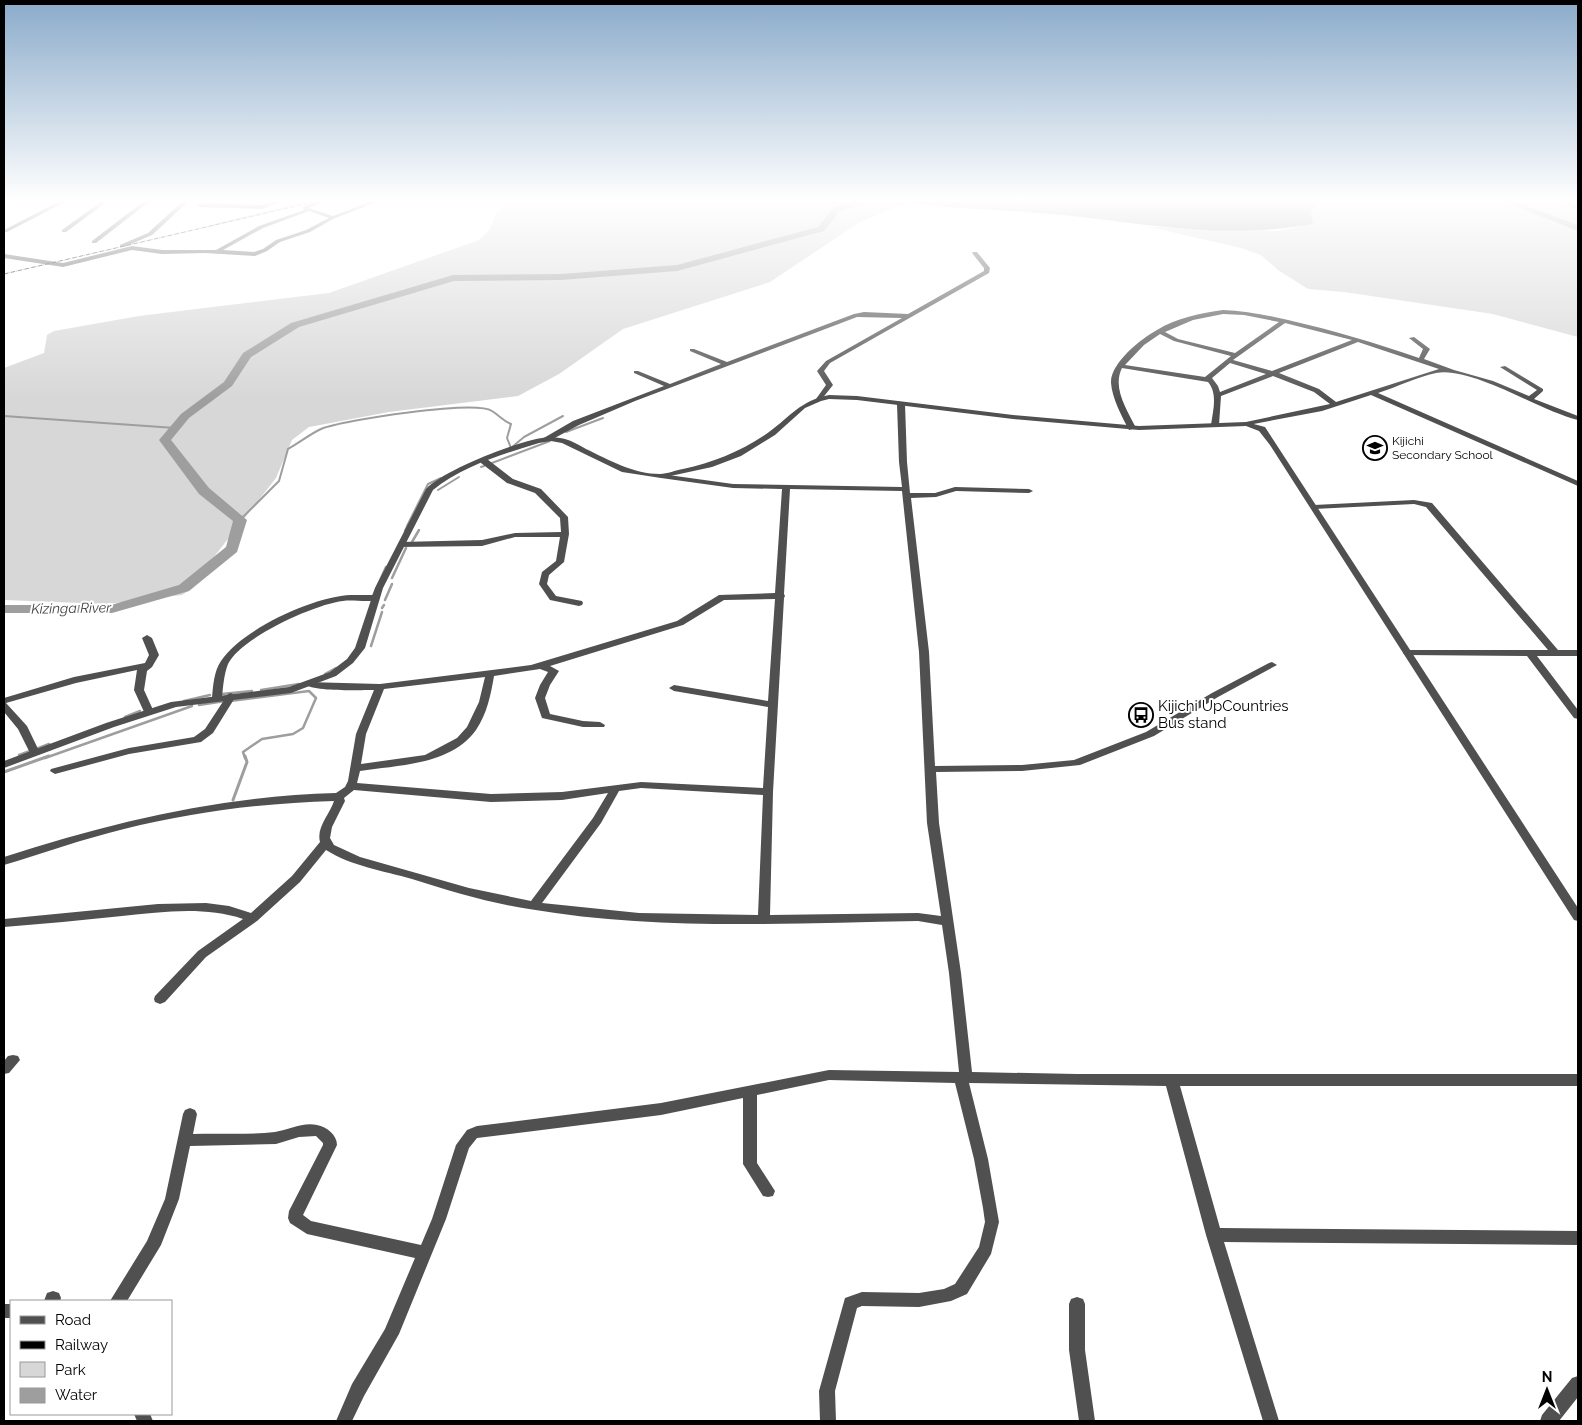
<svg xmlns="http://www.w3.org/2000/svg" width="1582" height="1425" viewBox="0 0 1582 1425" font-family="Raleway,sans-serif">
	<rect width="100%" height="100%" fill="#fff"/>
	<g fill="#d7d7d7">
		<polygon points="513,201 908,202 860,222 770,282 623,329 559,374 518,396 389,412 309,427 292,440 276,478 206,567 193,588 182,595 107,604 4,600 4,368 44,353 47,335 54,331 139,316 329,293 479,240 490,229 497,211"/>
		<polygon points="1318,201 1578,201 1578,337 1493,314 1344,292 1308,289 1278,270 1261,255 1241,248 1150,227 1277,231 1313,224 1311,213"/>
	</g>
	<path fill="#9e9e9e" d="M900 201H1318L1311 213 1313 224C1226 240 1148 224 1063 215 1009 209 953 210 900 201Z"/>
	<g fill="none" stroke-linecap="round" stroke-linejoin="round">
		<polyline stroke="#9e9e9e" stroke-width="1" points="209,226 312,201"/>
		<g stroke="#9e9e9e" stroke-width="2">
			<polyline points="4,416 175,428"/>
			<polyline points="566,432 603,418"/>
			<polyline points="511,448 524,437 563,416"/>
			<polyline points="492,463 550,441"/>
			<polyline points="481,467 484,466"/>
			<polyline points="438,490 459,477"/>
			<path d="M240 520 279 481 288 449C299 443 310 434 321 429 343 420 475 400 492 411 500 416 502 420 511 424L507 438 511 448"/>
			<polyline points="407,526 428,484 441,478"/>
		</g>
		<g stroke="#9e9e9e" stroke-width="2.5">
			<polyline points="405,531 408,525"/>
			<polyline points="412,542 419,530"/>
			<polyline points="392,578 406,548"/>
			<polyline points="372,598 386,567"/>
			<polyline points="385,600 392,584"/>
			<polyline points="382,608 384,605"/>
			<polyline points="371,646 382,612"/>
			<polyline points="325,674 336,668"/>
			<polyline points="261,690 299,684"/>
			<polyline points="222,694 252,691"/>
			<polyline points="184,701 210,695"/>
			<polyline points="230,701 309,691 316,698 303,728 293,734 262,739 243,752 245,758"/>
			<polyline points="199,705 225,701"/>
			<polyline points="125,717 140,711"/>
			<polyline points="36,749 49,744"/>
			<polyline points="19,755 30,751"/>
			<polyline points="45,758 192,706"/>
		</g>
		<g stroke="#9e9e9e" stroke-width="3">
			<polyline points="4,772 49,756"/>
			<polyline points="233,800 247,762 245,756"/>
		</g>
		<g fill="#9e9e9e" fill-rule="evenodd">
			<polygon points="857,201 870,201 839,212 824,231 677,271 561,280 454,281 299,327 251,357 232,386 189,418 171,440 209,488 247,520 237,552 189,591 112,613 4,613 4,605 111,605 179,585 226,547 233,521 199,494 159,440 181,414 224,382 243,353 291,323 453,275 561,274 677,265 818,227 833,208"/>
			<polygon points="1502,201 1513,201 1578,225 1578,231"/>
			<polygon points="1556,201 1567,201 1578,205 1578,210"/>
		</g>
		<g fill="#505050" fill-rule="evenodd">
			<polygon points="60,201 67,201 7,232 4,232 4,230"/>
			<polygon points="102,201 108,201 66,232 62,232 62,230"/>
			<polygon points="144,201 150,201 96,243 92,243 92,241"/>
			<polygon points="183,201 189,201 152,235 124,247 120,247 120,245 148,233"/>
			<polygon points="274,201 282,201 262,209 200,207 197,205 200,203 262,205"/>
			<path d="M318 201H325L309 208 333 216 372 201H379L333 219 310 232 280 242 267 251 255 256 205 253 162 254 132 250 63 267 4 258V254L63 263 132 246 162 250H216L259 226 304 210 302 207ZM309 211 329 218 306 230 276 240 263 249 254 252 223 250 263 228Z"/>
			<polygon points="973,252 977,252 990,268 989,273 830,363 824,371 833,385 821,400 816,399 826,385 817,371 826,361 902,318 857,317 635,401 579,425 549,441 543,441 542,439 573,421 664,386 634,373 634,371 638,371 670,384 721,364 690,351 690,349 694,349 727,362 854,314 864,312 908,314 984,271 984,268 972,253"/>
			<path d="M1223 310C1245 311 1267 315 1288 320 1332 330 1376 343 1419 358L1423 349 1409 338 1414 337 1430 349 1424 359 1454 370 1493 381 1529 396 1537 390 1500 367 1505 366 1543 389V391L1534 399 1578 416V420C1540 411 1472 366 1436 373 1417 377 1397 387 1378 393L1578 481V486L1371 395 1322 411 1243 426 1242 424 1246 422 1330 404 1314 392 1273 376 1221 396 1219 425 1215 427 1211 425C1213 410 1218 394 1208 382L1122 368C1112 388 1127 410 1136 428L1129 430C1122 417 1112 398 1111 383 1110 363 1142 338 1157 330 1176 318 1201 313 1223 310ZM1223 314 1244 315 1279 322 1235 353 1178 339 1165 332 1193 320ZM1285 323 1352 340 1272 371 1233 360ZM1160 334 1174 341 1231 356 1205 377 1125 365 1144 345ZM1358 342 1439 369 1336 402 1319 389 1279 373ZM1230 363 1266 374 1220 392 1218 386 1212 378Z"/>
			<path d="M901 402 905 404 907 462 910 493H935L955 487 1029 489 1033 491 1029 493 956 491 936 497 911 498 929 652 935 766 1022 765 1074 760 1146 732 1212 693 1269 663 1272 662 1277 665 1218 697 1154 736 1080 765 1022 771 936 772 939 823 961 973 972 1072 1077 1074H1578V1086H1180L1220 1228 1578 1231V1245L1224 1242 1279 1421H1263L1206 1235 1166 1086 969 1083 988 1159 999 1222 991 1254 967 1294 951 1301 919 1307 862 1306 857 1308 835 1391 836 1421H820L819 1391 845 1298 862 1292 919 1293 944 1289 955 1284 979 1247 985 1222 983 1208 974 1159 955 1083 829 1080 757 1095V1163L775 1191 773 1196 768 1197 763 1196 743 1164V1098L661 1115 477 1138 469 1148 446 1219 399 1334 364 1396 352 1421H336L352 1384 385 1329 415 1258 307 1234 290 1223 288 1218 289 1211 323 1145V1143L316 1136 299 1137 276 1144 190 1146 179 1199 161 1245 127 1301H110L147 1241 165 1199 183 1114 185 1110 190 1108 195 1110 197 1114 193 1134C220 1133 248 1135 275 1132 289 1130 302 1122 317 1125 327 1127 337 1135 337 1145L303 1215 311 1221 421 1245 432 1219 456 1145 467 1130 477 1126 661 1103 829 1070 959 1072 949 973 942 925 918 921C788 923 658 931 529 909 489 903 450 891 412 879 384 871 351 866 326 850L300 882 257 921 206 957 165 1002 160 1004 155 1002 154 999 155 996 198 951 243 919C204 906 162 912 122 916 82 920 43 924 4 927V919L158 904 206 903 229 906 251 913 292 876 320 842C316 827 330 814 334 801 263 803 193 812 124 829 83 839 44 853 4 865V857C112 822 222 796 336 793L345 787 348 781 356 734 374 690C360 690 314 692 304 684L306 682 380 684 531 665 677 621 719 595 775 593 782 489 733 488 661 478 657 476 661 474 733 484 902 487 899 462 897 404ZM790 489 902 491 919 652 927 823 941 916 918 913 770 915 773 792 784 598 785 596 784 594ZM775 599 768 701 674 685 669 688 674 691 768 707 763 788 641 782 562 792 491 794 357 783 360 771C399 765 451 765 476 730 487 714 491 694 494 676L540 669 548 672 540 685 535 698 542 718 583 727H604L605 725 600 722 583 721 550 714 545 698 550 685 559 671 550 666 683 625 724 600ZM485 677 479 702 467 727 457 738 425 755 361 764 366 734 384 689ZM641 788 763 795 758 915 639 913 542 903 601 823 619 791ZM354 790 491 802 562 800 608 793 593 818 531 901 469 888 360 857 334 845 330 838 332 827 345 801 344 798Z"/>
			<polygon points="481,459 487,459 513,479 541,489 568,517 569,534 564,562 549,575 547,584 556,596 582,601 583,603 582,605 579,606 550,600 539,584 542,572 556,561 560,537 515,537 482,546 398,547 398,543 401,542 482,540 515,533 561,532 560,518 535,493 507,483 481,463"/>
			<polygon points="1414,500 1432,503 1558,650 1578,650 1578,656 1537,656 1578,710 1578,719 1574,718 1527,656 1405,655 1403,653 1408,650 1548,650 1426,507 1414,504 1314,509 1310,507 1314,505"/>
			<path d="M351 595H376L380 598C372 604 354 599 343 601 315 604 240 638 228 664 224 674 223 687 222 698L217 701 214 700 212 698C213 686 214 671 221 661 241 630 314 596 351 595Z"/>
			<polygon points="147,635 152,638 159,655 152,667 147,671 144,690 154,712 153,714 145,714 134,690 137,670 76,683 6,703 27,726 40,753 39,755 31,755 18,729 4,712 4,698 74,677 145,663 149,655 142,638"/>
			<polygon points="231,693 236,696 213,733 201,742 129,754 55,774 50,771 51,769 129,748 194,737 205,729 228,694"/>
			<polygon points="13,1055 18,1056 20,1060 9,1073 4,1074 4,1061 8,1056"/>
			<polygon points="53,1291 59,1293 61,1298 60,1301 44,1301 47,1293"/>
			<polygon points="1077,1297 1083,1299 1085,1304 1085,1350 1095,1421 1079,1421 1069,1350 1069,1304 1071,1299"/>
			<rect x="4" y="1304" width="7" height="14"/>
			<polygon points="134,1414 150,1414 153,1421 137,1421"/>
		</g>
		<g fill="#505050" fill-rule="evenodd">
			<path d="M829 395 857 396 1013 415 1139 426 1246 422 1265 427 1578 908V921L1574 920 1270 445 1259 431 1246 426 1139 430 1013 419 857 400 829 399 821 401 805 408 775 435 741 456 712 467 661 478 622 472 562 443 551 441 539 443C503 454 463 466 433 490L383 588 365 648 353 663 336 676 291 693 176 707 114 727 4 768V761L106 723 171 702 289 687 330 672 347 659 355 648 375 588 426 489C443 470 524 438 550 437 555 437 561 438 565 439 572 441 579 445 586 449 609 460 634 474 660 474 667 474 676 470 683 469 714 462 742 451 769 432 791 416 800 401 829 395Z"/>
			<polygon points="1578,1376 1578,1397 1559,1421 1540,1421 1542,1415 1572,1378"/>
		</g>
		<polyline stroke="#000" stroke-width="1" stroke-dasharray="4.5 1 0.5 1" stroke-linecap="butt" points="4,274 318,201"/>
	</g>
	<linearGradient id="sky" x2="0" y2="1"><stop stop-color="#8aabca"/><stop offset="0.5" stop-color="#fff"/><stop offset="1" stop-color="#fff" stop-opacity="0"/></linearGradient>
	<rect width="1582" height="400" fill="url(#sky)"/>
	<defs>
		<symbol id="school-ring" viewBox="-11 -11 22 22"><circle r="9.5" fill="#fff" stroke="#000" stroke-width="1.5"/><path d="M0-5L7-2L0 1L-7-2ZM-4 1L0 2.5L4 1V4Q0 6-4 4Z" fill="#000"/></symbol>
		<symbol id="bus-ring" viewBox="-11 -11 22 22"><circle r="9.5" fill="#fff" stroke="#000" stroke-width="1.5"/><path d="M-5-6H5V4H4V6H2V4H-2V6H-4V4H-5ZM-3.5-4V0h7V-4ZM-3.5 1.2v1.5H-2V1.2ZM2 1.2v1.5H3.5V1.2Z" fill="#000"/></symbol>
	</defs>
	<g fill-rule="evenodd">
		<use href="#school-ring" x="1361" y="434" width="28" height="28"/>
		<use href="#bus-ring" x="1127" y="701" width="28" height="28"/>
	</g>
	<g text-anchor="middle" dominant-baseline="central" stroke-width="4" stroke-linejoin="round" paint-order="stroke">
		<g font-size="12" fill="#000" stroke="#fff" text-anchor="start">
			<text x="1392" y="441">Kijichi<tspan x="1392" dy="14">Secondary School</tspan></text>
		</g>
		<g font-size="14" font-style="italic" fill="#3f3f3f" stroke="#fff">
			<text transform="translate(71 608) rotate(-1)">Kizinga River</text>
		</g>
		<g font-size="15" fill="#000" stroke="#fff" text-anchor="start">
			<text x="1158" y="706">Kijichi UpCountries<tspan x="1158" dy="17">Bus stand</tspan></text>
		</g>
	</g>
	<rect width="1582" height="1425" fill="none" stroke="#000000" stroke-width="10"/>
	<rect x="10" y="1300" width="162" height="115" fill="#ffffff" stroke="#999999"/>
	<rect x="20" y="1316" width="25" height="8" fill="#505050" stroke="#999999"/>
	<text x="55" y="1325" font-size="15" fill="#000000">Road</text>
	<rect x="20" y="1341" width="25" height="8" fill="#000000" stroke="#999999"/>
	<text x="55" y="1350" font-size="15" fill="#000000">Railway</text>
	<rect x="20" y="1362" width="25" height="15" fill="#d7d7d7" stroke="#999999"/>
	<text x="55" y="1375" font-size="15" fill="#000000">Park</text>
	<rect x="20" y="1388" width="25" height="15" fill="#9e9e9e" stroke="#999999"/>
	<text x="55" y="1400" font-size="15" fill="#000000">Water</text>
	<g transform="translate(1547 1390)" stroke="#ffffff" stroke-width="4" paint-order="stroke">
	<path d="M0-4L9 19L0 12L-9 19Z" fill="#000000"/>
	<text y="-8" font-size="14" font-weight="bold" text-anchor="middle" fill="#000000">N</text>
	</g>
</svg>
